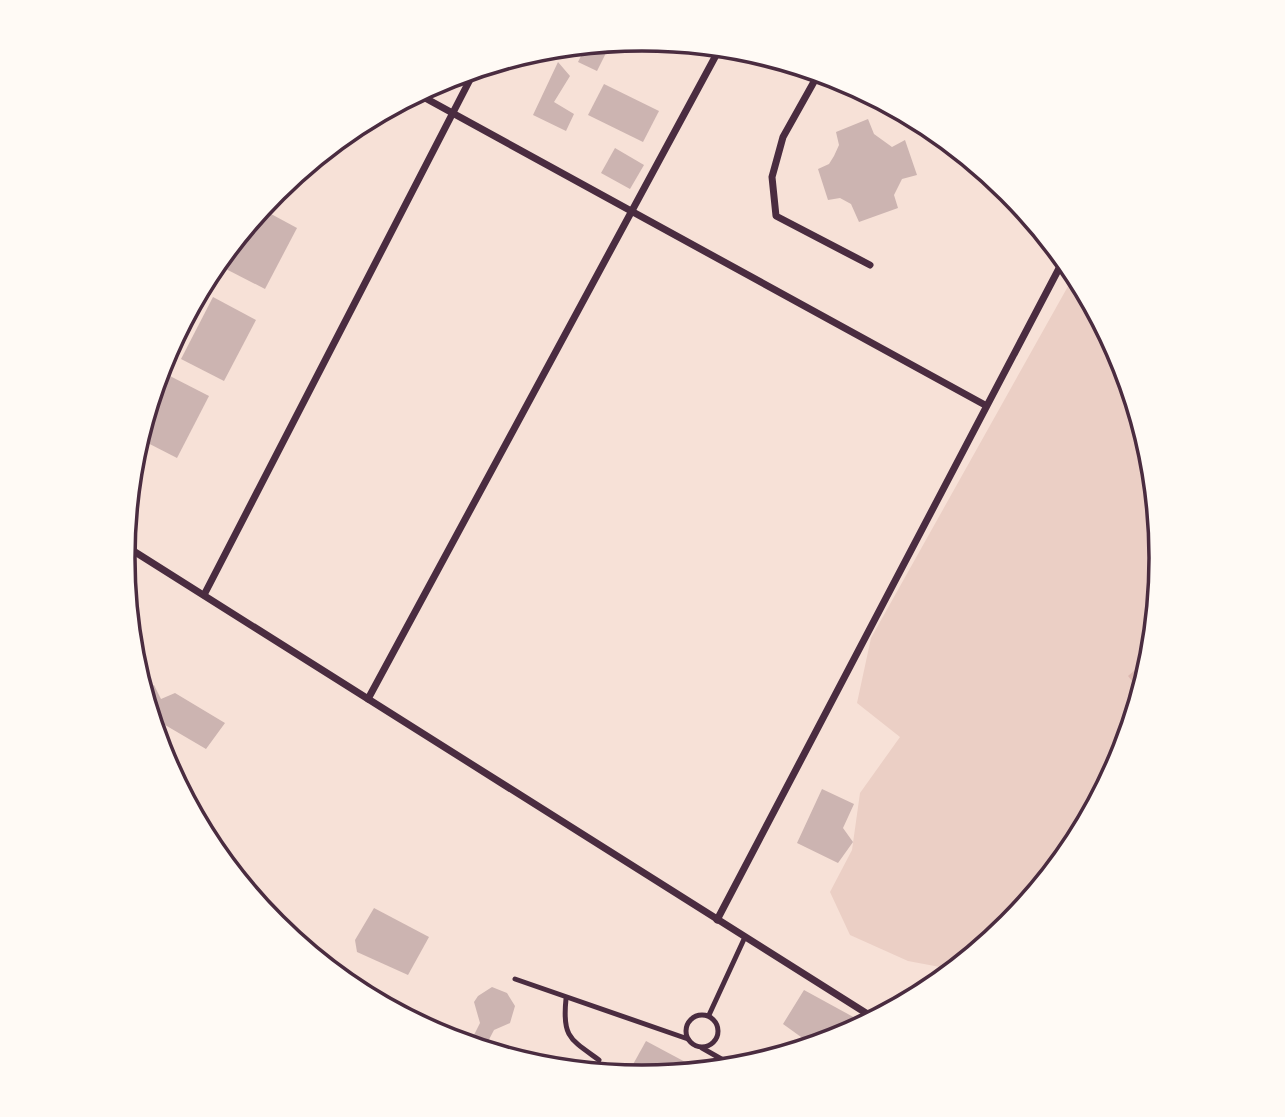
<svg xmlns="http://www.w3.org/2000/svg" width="1285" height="1117" viewBox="0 0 1285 1117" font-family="Overpass,sans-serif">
	<rect width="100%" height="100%" fill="#f7e1d7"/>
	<path fill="#ebcfc5" d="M1076 272C1092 301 1112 331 1123 361 1192 540 1165 738 1043 886 1032 899 1022 914 1010 927 994 943 974 956 956 970L908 961 850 935 830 892 852 850 860 793 900 737 857 703 871 638Z"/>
	<polygon fill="#dcb8b0" points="1150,657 1152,660 1142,693 1128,676"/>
	<g fill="#ccb4b1">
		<polygon points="612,41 597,71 578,62 587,44"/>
		<polygon points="575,45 568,58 550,48"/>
		<polygon points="558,62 570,76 554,102 574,114 566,131 533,115"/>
		<polygon points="604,84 659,111 643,142 588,115"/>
		<polygon points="868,119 874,134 892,147 905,140 917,175 902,179 894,195 898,208 859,222 851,204 840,198 828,200 818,169 829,164 834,156 839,145 836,132"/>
		<polygon points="615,148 644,165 630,189 601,173"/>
		<polygon points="260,208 297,228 265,289 222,267 237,236"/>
		<polygon points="213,297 256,320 224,381 181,359"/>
		<polygon points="166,374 209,396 177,458 138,438 147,410"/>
		<polygon points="154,685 161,699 175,693 225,723 206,749 160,722 152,724 141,688 146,690"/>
		<polygon points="822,789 854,804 843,828 853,842 838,863 797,843"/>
		<polygon points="374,908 429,937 408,975 357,952 355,940"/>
		<polygon points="492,987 507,993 515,1006 510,1023 494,1030 483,1051 470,1043 480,1023 474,1002 478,996"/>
		<polygon points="804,990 857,1019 845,1037 800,1051 808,1042 783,1024"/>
		<polygon points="646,1041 704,1072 642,1078 626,1077"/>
	</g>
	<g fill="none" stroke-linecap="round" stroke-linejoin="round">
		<g stroke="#4a2c40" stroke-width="5">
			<polyline points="515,979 688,1039"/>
			<path d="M566 999C562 1037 570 1039 599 1060"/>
			<circle cx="702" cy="1031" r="16"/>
			<polyline points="709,1015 745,937"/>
			<polyline points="702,1048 739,1069"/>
		</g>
		<g stroke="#4a2c40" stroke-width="7">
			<polyline points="820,71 783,137 772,177 776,216 870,265"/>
			<polyline points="416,93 985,405"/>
			<polyline points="124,545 877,1020"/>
			<polyline points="204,595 476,68"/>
			<polyline points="368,699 721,46"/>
			<polyline points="717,920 1065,257"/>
		</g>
	</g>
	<path d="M0 0H1285V1117H0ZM135 558a507 507 0 1 1 1014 0a507 507 0 1 1-1014 0Z" fill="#fffaf5" fill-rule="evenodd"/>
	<path fill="none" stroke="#4a2c40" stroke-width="3.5" d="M135 558a507 507 0 1 1 1014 0a507 507 0 1 1-1014 0Z"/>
</svg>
